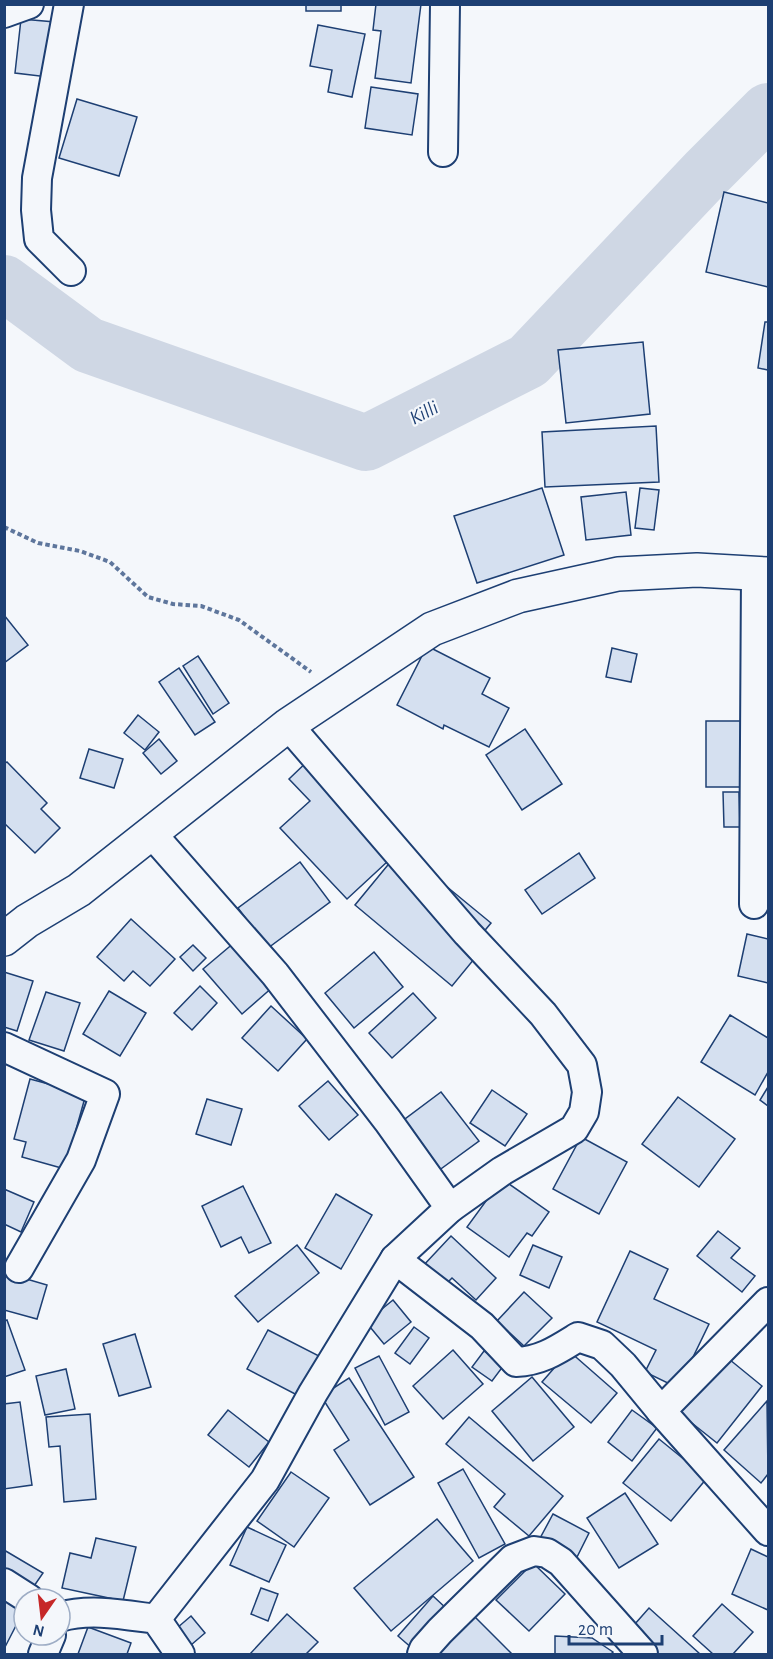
<svg xmlns="http://www.w3.org/2000/svg" width="773" height="1659" viewBox="0 0 773 1659" font-family="'Alegreya Sans',sans-serif">
	<rect width="100%" height="100%" fill="#f4f7fb"/>
	<g fill="none" stroke-linecap="round" stroke-linejoin="round">
		<polyline stroke="#cfd7e4" stroke-width="56" points="4,283 88,345 366,443 528,361 707,172 768,111"/>
	</g>
	<g fill="#d5e0f0" stroke="#1d3f73" stroke-width="1.5">
		<rect x="306" y="4" width="35" height="7"/>
		<polygon points="376,4 421,4 411,83 375,78 381,31 373,30"/>
		<polygon points="21,19 55,22 48,77 15,73"/>
		<polygon points="318,25 365,34 352,97 328,92 332,70 310,66"/>
		<polygon points="371,87 418,94 412,135 365,128"/>
		<polygon points="77,99 137,117 119,176 59,158"/>
		<polygon points="724,192 768,203 768,287 706,272"/>
		<polygon points="765,322 768,322 768,370 758,368"/>
		<polygon points="643,342 650,414 566,423 558,350"/>
		<polygon points="656,426 659,482 545,487 542,432"/>
		<polygon points="542,488 564,555 477,583 454,516"/>
		<polygon points="640,488 659,490 654,530 635,528"/>
		<polygon points="626,492 631,535 586,540 581,497"/>
		<polygon points="4,615 28,645 4,663"/>
		<polygon points="427,646 490,678 482,694 509,708 489,747 444,725 443,729 397,705"/>
		<polygon points="612,648 637,654 631,682 606,677"/>
		<polygon points="198,656 229,703 213,714 183,666"/>
		<polygon points="179,668 215,722 195,735 159,682"/>
		<polygon points="138,715 159,732 145,750 124,733"/>
		<rect x="706" y="721" width="35" height="66"/>
		<polygon points="525,729 562,784 522,810 486,755"/>
		<polygon points="159,739 177,761 161,774 143,753"/>
		<polygon points="89,749 123,759 114,788 80,778"/>
		<polygon points="313,756 401,849 347,899 280,828 310,801 289,779"/>
		<polygon points="7,762 47,803 41,809 60,828 35,853 4,823 4,764"/>
		<polygon points="723,792 739,792 740,827 724,827"/>
		<polygon points="401,849 491,923 476,941 484,947 452,986 355,905"/>
		<polygon points="579,853 595,878 542,914 525,890"/>
		<polygon points="300,862 330,902 268,948 238,908"/>
		<polygon points="131,919 175,959 150,986 133,971 124,981 97,957"/>
		<polygon points="747,934 768,939 768,983 738,976"/>
		<polygon points="235,942 274,986 242,1014 203,969"/>
		<polygon points="193,945 206,958 193,971 180,957"/>
		<polygon points="374,952 403,987 354,1028 325,993"/>
		<polygon points="4,972 33,981 17,1031 4,1027"/>
		<polygon points="200,986 217,1003 192,1030 174,1013"/>
		<polygon points="109,991 146,1013 120,1056 83,1034"/>
		<polygon points="46,992 80,1003 64,1051 29,1040"/>
		<polygon points="413,993 436,1018 392,1058 369,1033"/>
		<polygon points="271,1006 307,1039 278,1071 242,1038"/>
		<polygon points="730,1015 768,1038 768,1072 755,1095 701,1062"/>
		<polygon points="30,1079 86,1094 65,1169 22,1157 26,1142 14,1139"/>
		<polygon points="328,1081 358,1115 329,1140 299,1106"/>
		<polygon points="768,1087 768,1106 760,1100"/>
		<polygon points="492,1090 527,1114 505,1146 470,1123"/>
		<polygon points="441,1092 479,1141 438,1171 401,1122"/>
		<polygon points="678,1097 735,1139 699,1187 642,1144"/>
		<polygon points="207,1099 242,1109 231,1145 196,1134"/>
		<polygon points="581,1137 627,1162 599,1214 553,1189"/>
		<polygon points="502,1179 549,1212 532,1236 527,1233 509,1257 467,1227"/>
		<polygon points="243,1186 271,1243 249,1253 241,1237 221,1247 202,1206"/>
		<polygon points="4,1189 34,1202 21,1232 4,1224"/>
		<polygon points="336,1194 372,1215 341,1269 305,1248"/>
		<polygon points="718,1231 740,1248 731,1258 755,1276 742,1292 697,1256"/>
		<polygon points="451,1236 496,1278 476,1300 452,1278 443,1287 422,1267"/>
		<polygon points="297,1245 319,1273 258,1322 235,1296"/>
		<polygon points="533,1245 562,1257 549,1288 520,1275"/>
		<polygon points="630,1251 668,1269 654,1299 709,1324 678,1388 645,1372 656,1350 597,1322"/>
		<polygon points="6,1273 47,1285 37,1319 4,1310 4,1280"/>
		<polygon points="524,1292 552,1318 524,1346 497,1321"/>
		<polygon points="393,1300 411,1322 384,1344 366,1322"/>
		<polygon points="7,1320 25,1370 4,1377 4,1321"/>
		<polygon points="414,1327 429,1338 410,1364 395,1353"/>
		<polygon points="268,1330 319,1356 297,1395 247,1369"/>
		<polygon points="135,1334 151,1387 119,1396 103,1344"/>
		<polygon points="453,1350 483,1384 443,1419 413,1386"/>
		<polygon points="484,1351 504,1365 492,1381 472,1367"/>
		<polygon points="569,1351 617,1393 591,1423 542,1382"/>
		<polygon points="724,1355 762,1386 717,1443 678,1412"/>
		<polygon points="379,1356 409,1412 385,1425 355,1368"/>
		<polygon points="66,1369 75,1409 45,1415 36,1376"/>
		<polygon points="532,1377 574,1427 533,1461 492,1411"/>
		<polygon points="349,1378 414,1477 370,1505 334,1450 349,1440 321,1396"/>
		<polygon points="767,1401 768,1474 761,1483 724,1450"/>
		<polygon points="20,1402 32,1485 4,1489 4,1404"/>
		<polygon points="228,1410 269,1442 249,1467 208,1435"/>
		<polygon points="632,1410 657,1428 632,1461 608,1442"/>
		<polygon points="90,1414 96,1499 64,1502 60,1446 49,1447 46,1417"/>
		<polygon points="469,1417 563,1496 529,1536 494,1507 505,1494 446,1444"/>
		<polygon points="659,1439 707,1478 671,1521 623,1483"/>
		<polygon points="463,1469 505,1544 479,1558 438,1483"/>
		<polygon points="291,1472 329,1498 294,1547 257,1521"/>
		<polygon points="625,1493 658,1544 619,1568 587,1518"/>
		<polygon points="553,1514 589,1533 575,1561 538,1542"/>
		<polygon points="437,1519 473,1561 391,1631 354,1588"/>
		<polygon points="247,1527 286,1545 269,1582 230,1565"/>
		<polygon points="96,1538 136,1547 123,1601 62,1588 70,1553 91,1558"/>
		<polygon points="751,1549 768,1557 768,1610 732,1594"/>
		<polygon points="4,1550 43,1573 32,1589 4,1572"/>
		<polygon points="533,1563 565,1594 529,1631 496,1600"/>
		<polygon points="261,1588 278,1594 268,1621 251,1614"/>
		<polygon points="4,1596 24,1610 4,1649"/>
		<polygon points="433,1596 448,1610 413,1649 398,1636"/>
		<polygon points="722,1604 753,1632 733,1654 713,1654 693,1636"/>
		<polygon points="649,1608 700,1654 652,1654 627,1633"/>
		<polygon points="287,1614 318,1642 306,1654 250,1654"/>
		<polygon points="191,1616 205,1633 191,1645 177,1628"/>
		<polygon points="475,1617 512,1654 437,1654"/>
		<polygon points="88,1627 131,1643 127,1654 78,1654"/>
		<polygon points="555,1636 592,1638 613,1652 611,1654 555,1654"/>
	</g>
	<g fill="none" stroke-linecap="round" stroke-linejoin="round">
		<defs>
			<g id="street">
				<polyline points="69,4 37,178 36,210 39,239 71,271"/>
				<polyline points="4,13 29,4"/>
				<polyline points="443,152 445,4"/>
				<polyline points="288,725 467,933 543,1014 582,1065 587,1092 584,1112 574,1129 502,1171 450,1208"/>
				<polyline points="152,834 275,974 388,1121 450,1208 395,1259 313,1393 265,1480 156,1619"/>
				<polyline points="754,904 756,573"/>
				<polyline points="4,1047 105,1094 81,1160 19,1268"/>
				<path d="M395 1259 482 1326 516 1362C541 1361 557 1350 578 1337L602 1345 623 1365 661 1411 768 1531"/>
				<polyline points="661,1411 768,1302"/>
				<polyline points="4,1583 29,1599"/>
				<path d="M60 1617C90 1608 125 1615 156 1619L180 1654"/>
				<polyline points="43,1654 51,1635"/>
				<polyline points="422,1654 424,1649 440,1631 513,1559 534,1551 547,1553 561,1562 643,1654"/>
			</g>
			<polyline id="secondary" points="4,939 27,921 79,890 288,725 432,629 518,596 618,574 697,570 768,574"/>
		</defs>
		<use href="#street" stroke="#1d3f73" stroke-width="32"/>
		<use href="#secondary" stroke="#1d3f73" stroke-width="36"/>
		<polyline stroke="#5e769c" stroke-width="4" stroke-dasharray="4.5 3" stroke-linecap="butt" points="4,527 38,543 80,551 110,562 148,597 173,604 201,606 239,620 311,672"/>
		<use href="#street" stroke="#f4f7fb" stroke-width="28"/>
		<use href="#secondary" stroke="#f4f7fb" stroke-width="33"/>
	</g>
	<g text-anchor="middle" dominant-baseline="central" stroke-width="4.5" stroke-linejoin="round" paint-order="stroke">
		<g font-size="20" font-style="italic" fill="#1d3f73" stroke="#f4f7fb">
			<text transform="translate(424 413) rotate(-27)">Killi</text>
		</g>
	</g>
	<rect width="773" height="1659" fill="none" stroke="#1d3f73" stroke-width="12"/>
	<g transform="translate(42 1617) rotate(194)"><circle r="28" fill="#f4f7fb" stroke="#9eadc5" stroke-width="1.5"/>
	<path d="M0-4.5L10 22L0 15L-10 22Z" fill="#c62828"/>
	<text y="-9" font-size="16" font-weight="bold" text-anchor="middle" fill="#1d3f73">N</text>
	</g>
	<path d="M569 1635v9h93v-9" fill="none" stroke="#1d3f73" stroke-width="3"/>
	<text x="578" y="1635" font-size="18" fill="#1d3f73" stroke="#f4f7fb" stroke-width="4.5" paint-order="stroke">20 m</text>
</svg>
